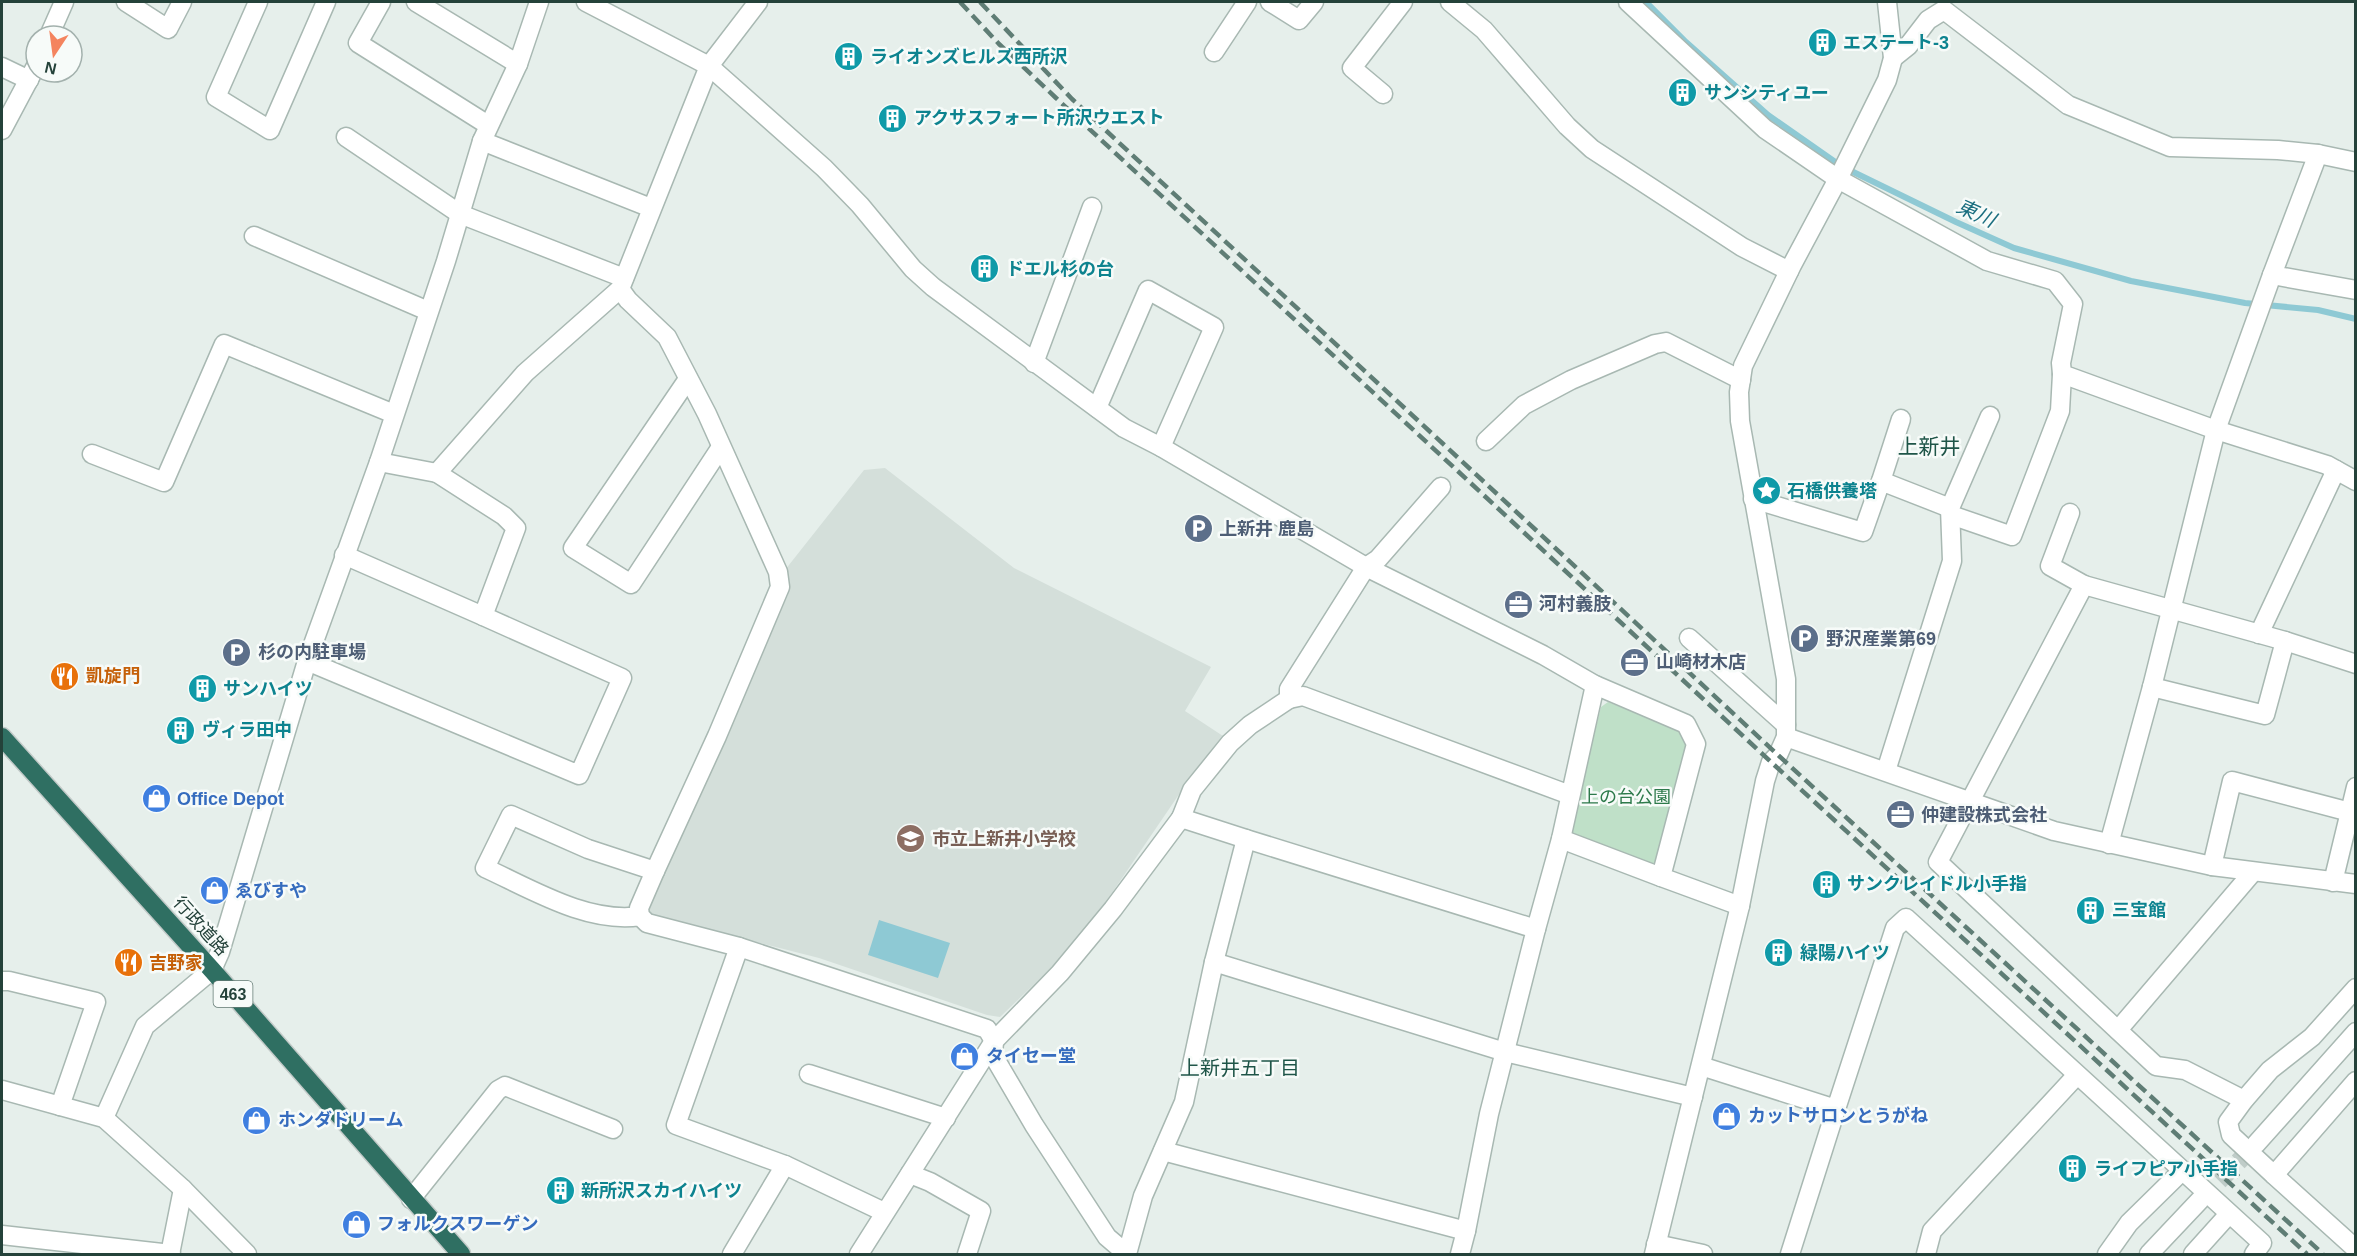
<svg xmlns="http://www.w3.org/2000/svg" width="2357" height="1256" viewBox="0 0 2357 1256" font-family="Arial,'Noto Sans JP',sans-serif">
	<rect width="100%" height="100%" fill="#e6efeb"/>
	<polygon fill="#d4dfda" points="885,468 1014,568 1211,667 1185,711 1223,736 1199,765 1101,909 1051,968 1000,1017 987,1015 819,958 649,915 646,910 788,595 785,570 864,470"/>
	<polygon fill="#bfe0c8" points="1608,702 1682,731 1686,745 1657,861 1649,866 1574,835 1571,827 1601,707"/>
	<polygon fill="#8ec9d4" points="879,920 950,943 938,978 868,955"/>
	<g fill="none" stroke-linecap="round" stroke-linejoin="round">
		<polyline stroke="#8ec9d4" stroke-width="6" points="1646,2 1686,42 1768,115 1841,166 1956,222 2014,248 2131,281 2245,303 2318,310 2356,319"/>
		<polyline stroke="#bfccc8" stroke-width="18" stroke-dasharray="18 9" stroke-linecap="butt" points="2200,1200 2256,1144"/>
		<defs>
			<g id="minor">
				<polyline points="126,2 168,29 182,2"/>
				<polyline points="258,2 216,97 270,130 326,2"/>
				<polyline points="381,2 358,43 488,125"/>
				<polyline points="416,2 518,64"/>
				<polyline points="586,2 709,66 824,168 860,205 913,269 933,287 1124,428 1161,447 1366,567 1543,655 1595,685 1686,724 1696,744 1661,877 1740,906"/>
				<polyline points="1270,2 1299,20 1314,2"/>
				<polyline points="1450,2 1484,30 1567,126 1592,149 1742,247 1789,271"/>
				<polyline points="1628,2 1765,129 1838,179 1987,261 2055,281 2073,304 2061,363 2062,374 2216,430 2327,465 2356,481"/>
				<polyline points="49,36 64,2"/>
				<polyline points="1214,52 1247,2"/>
				<polyline points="1893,58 1908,46 1928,20 1944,10 2068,105 2170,147 2278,150 2318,154 2356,162"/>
				<polyline points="2,67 29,80"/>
				<polyline points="1383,94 1352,68 1403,2"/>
				<polyline points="2,130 36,66"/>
				<polyline points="346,137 460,214 624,278"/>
				<polyline points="482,141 651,208"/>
				<polyline points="2318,154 2272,275 2356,290"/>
				<polyline points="254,236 428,311"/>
				<polyline points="620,289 628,300 667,337 707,414 778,572 780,587 717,736 655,871"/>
				<polyline points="1034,363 1092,207"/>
				<polyline points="688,379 573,548 631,584 721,447"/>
				<polyline points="1097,408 1148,290 1214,327 1161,447"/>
				<polyline points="1486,441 1524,405 1571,380 1655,344 1666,342 1741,380"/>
				<polyline points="92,454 164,482 224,344 394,414"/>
				<polyline points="379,462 437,473"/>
				<polyline points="1881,481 1901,419"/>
				<polyline points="1441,487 1378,559 1366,567 1289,689 1289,699 1303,696 1570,795"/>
				<polyline points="1753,499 1863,532 1881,481 1950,508"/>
				<polyline points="2070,513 2050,566 2084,585"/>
				<polyline points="1951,515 2012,536 2060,411 2062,374"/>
				<polyline points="344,555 483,616"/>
				<polyline points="2259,634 2336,470"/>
				<polyline points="1689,638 1786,725"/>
				<polyline points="307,661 579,775 622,678 483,616 516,528 504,516 437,473 525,373 620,289 709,66 758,2"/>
				<polyline points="2152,687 2265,715 2285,641"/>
				<polyline points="1786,737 2054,831 2212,866 2356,884"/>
				<polyline points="1886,771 1952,561 1950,508 1990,416"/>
				<polyline points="1181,818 1192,790 1230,743 1250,725 1289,699"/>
				<polyline points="1246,839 1536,929 1489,1114 1466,1231"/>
				<polyline points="1561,839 1661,877"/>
				<polyline points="2109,844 2152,687 2216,430 2272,275"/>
				<polyline points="2212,866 2232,781 2350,812"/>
				<polyline points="2333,882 2356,787"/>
				<path d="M640 916 639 908 655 871 588 849 511 815 485 868C531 889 588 924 640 916L647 923 739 947"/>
				<polyline points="1536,929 1561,839 1595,685"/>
				<polyline points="1214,962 1505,1052 1693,1097"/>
				<polyline points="2,981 9,981 96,1002 60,1106"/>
				<polyline points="2356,988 2312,1037 2270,1070 2244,1100 2228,1122 2231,1135 2274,1175 2356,1081"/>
				<polyline points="2118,1030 2253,872"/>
				<polyline points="1701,1066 1836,1109 1895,928 1906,918 2262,1243 2254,1254"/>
				<polyline points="809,1074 946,1118"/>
				<polyline points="2,1090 104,1118 183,1189 247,1254"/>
				<polyline points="2244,1100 2185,1070 2156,1066 1938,862 2084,585 2285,641 2356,664"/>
				<polyline points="104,1118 145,1026 212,970 220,952 307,661 379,462 446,261 482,141 518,64 539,2"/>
				<polyline points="2256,1144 2356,1032"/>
				<polyline points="1163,1151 1466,1231 1460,1254"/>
				<polyline points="910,1174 930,1182 981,1211 967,1254"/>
				<polyline points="2274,1175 2356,1249"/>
				<polyline points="411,1199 498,1090 505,1086 613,1129"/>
				<polyline points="884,1212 785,1165 676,1125 739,947 987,1029 994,1041 993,1055 1034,1125 1107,1237 1127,1254"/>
				<polyline points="2,1235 171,1254"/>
				<polyline points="1656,1244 1703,1254"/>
				<polyline points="170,1254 183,1189"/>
				<polyline points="732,1254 785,1165"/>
				<polyline points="859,1254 994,1041 1060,973 1113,909 1181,818 1246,839 1214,962 1184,1102 1143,1196 1127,1254"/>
				<polyline points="1654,1254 1740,906 1765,781 1771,762 1778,755 1786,737 1786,679 1740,421 1739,392 1743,366 1792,265 1839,177 1887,80 1893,58 1887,2"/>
				<polyline points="1790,1254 1836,1109"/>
				<polyline points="1926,1254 1932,1231 2077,1075"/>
				<polyline points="2107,1254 2129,1223 2182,1171"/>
				<polyline points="2149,1254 2200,1200"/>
				<polyline points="2193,1254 2229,1214"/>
			</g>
			<polyline id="highway" points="2,737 212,970 461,1254"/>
		</defs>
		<use href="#minor" stroke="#a8b8b2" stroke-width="21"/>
		<use href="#highway" stroke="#c2cac8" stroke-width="21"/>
		<use href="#minor" stroke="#fff" stroke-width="18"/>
		<use href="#highway" stroke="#2f6f62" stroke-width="18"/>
		<g stroke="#5f7d75" stroke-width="4.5" stroke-dasharray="12 6" stroke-linecap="butt">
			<polyline points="960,2 999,44 1056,98 1771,762 2307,1254"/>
			<polyline points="980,2 1072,99 1778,755 2323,1254"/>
		</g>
	</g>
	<defs>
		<symbol id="building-disc" viewBox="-11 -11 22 22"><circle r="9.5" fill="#0f9aa8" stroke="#f7fbf9"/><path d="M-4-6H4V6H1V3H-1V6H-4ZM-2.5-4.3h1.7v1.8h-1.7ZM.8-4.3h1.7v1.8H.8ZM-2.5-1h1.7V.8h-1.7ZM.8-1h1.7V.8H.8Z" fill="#fff"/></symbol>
		<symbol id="sight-disc" viewBox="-11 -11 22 22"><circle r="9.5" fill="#0f9aa8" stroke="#f7fbf9"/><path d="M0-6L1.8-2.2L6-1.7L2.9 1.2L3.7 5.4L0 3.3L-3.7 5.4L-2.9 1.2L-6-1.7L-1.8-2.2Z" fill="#fff"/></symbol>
		<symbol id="parking-disc" viewBox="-11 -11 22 22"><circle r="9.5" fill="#5c6f8a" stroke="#f7fbf9"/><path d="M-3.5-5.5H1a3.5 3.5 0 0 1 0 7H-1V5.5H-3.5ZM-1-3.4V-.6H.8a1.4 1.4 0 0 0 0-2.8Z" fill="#fff"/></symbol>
		<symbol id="office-disc" viewBox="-11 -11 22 22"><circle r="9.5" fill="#5c6f8a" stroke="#f7fbf9"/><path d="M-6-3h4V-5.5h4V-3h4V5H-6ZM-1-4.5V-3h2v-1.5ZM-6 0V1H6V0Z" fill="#fff"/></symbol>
		<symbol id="restaurant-disc" viewBox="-11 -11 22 22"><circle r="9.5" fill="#e8710a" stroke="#f7fbf9"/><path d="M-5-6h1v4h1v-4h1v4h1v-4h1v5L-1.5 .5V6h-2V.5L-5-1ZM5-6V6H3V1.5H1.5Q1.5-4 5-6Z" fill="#fff"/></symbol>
		<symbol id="shop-disc" viewBox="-11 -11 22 22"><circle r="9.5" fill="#3f7fe0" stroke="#f7fbf9"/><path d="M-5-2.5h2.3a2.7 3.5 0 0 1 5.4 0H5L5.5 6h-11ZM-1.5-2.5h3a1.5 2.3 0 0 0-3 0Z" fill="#fff"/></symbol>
		<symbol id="school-disc" viewBox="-11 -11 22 22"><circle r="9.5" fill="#8d6e63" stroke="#f7fbf9"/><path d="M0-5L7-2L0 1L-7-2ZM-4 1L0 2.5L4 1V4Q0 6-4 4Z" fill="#fff"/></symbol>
	</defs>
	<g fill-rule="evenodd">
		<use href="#building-disc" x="1806" y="26" width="33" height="33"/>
		<use href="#building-disc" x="832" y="40" width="33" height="33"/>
		<use href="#building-disc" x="1666" y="76" width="33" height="33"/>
		<use href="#building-disc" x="876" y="102" width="33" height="33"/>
		<use href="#building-disc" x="968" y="252" width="33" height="33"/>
		<use href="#sight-disc" x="1750" y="474" width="33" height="33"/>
		<use href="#parking-disc" x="1182" y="512" width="33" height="33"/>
		<use href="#office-disc" x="1502" y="588" width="33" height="33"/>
		<use href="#parking-disc" x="1788" y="622" width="33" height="33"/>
		<use href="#parking-disc" x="220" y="636" width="33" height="33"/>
		<use href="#office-disc" x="1618" y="646" width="33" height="33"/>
		<use href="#restaurant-disc" x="48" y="660" width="33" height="33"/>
		<use href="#building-disc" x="186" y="672" width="33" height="33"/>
		<use href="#building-disc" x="164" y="714" width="33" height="33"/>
		<use href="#shop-disc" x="140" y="782" width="33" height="33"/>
		<use href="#office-disc" x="1884" y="798" width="33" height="33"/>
		<use href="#school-disc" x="894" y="822" width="33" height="33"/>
		<use href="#building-disc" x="1810" y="868" width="33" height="33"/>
		<use href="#shop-disc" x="198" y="874" width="33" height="33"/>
		<use href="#building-disc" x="2074" y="894" width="33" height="33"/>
		<use href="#building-disc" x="1762" y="936" width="33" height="33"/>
		<use href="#restaurant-disc" x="112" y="946" width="33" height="33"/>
		<use href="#shop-disc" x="948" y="1040" width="33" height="33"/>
		<use href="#shop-disc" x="1710" y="1100" width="33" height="33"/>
		<use href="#shop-disc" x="240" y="1104" width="33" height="33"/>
		<use href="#building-disc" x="2056" y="1152" width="33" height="33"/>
		<use href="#building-disc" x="544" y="1174" width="33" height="33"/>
		<use href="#shop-disc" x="340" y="1208" width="33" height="33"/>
	</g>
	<g text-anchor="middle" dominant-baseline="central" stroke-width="5" stroke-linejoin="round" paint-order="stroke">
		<rect fill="#f7fbf9" stroke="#637a73" stroke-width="1.5" x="213.5" y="981" width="39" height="26" rx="4.5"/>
		<g font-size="16" font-weight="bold" fill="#24423a">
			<text x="233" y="994">463</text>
		</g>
		<g font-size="18" font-weight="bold" fill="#0d838f" stroke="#f7fbf9" text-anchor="start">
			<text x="1843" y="43">エステート-3</text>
			<text x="870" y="57">ライオンズヒルズ西所沢</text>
			<text x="1704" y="93">サンシティユー</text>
			<text x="914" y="118">アクサスフォート所沢ウエスト</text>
			<text x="1006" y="269">ドエル杉の台</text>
			<text x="1787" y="491">石橋供養塔</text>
			<text x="223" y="689">サンハイツ</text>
			<text x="202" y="730">ヴィラ田中</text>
			<text x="1847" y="884">サンクレイドル小手指</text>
			<text x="2112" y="910">三宝館</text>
			<text x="1800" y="953">緑陽ハイツ</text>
			<text x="2094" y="1169">ライフピア小手指</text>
			<text x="581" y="1191">新所沢スカイハイツ</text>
		</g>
		<g font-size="18" font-weight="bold" fill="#4e5e75" stroke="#f7fbf9" text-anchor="start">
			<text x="1219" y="529">上新井 鹿島</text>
			<text x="1539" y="604">河村義肢</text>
			<text x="1826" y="639">野沢産業第69</text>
			<text x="258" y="652">杉の内駐車場</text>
			<text x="1656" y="662">山崎材木店</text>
			<text x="1921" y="815">仲建設株式会社</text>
		</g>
		<g font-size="18" font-weight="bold" fill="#c56008" stroke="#f7fbf9" text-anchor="start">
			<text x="86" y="676">凱旋門</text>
			<text x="149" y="963">吉野家</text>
		</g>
		<g font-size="18" fill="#2d7a4b" stroke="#f7fbf9">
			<text x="1626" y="797">上の台公園</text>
		</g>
		<g font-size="18" font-weight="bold" fill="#366cbe" stroke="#f7fbf9" text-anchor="start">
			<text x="177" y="799">Office Depot</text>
			<text x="235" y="891">ゑびすや</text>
			<text x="986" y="1056">タイセー堂</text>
			<text x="1748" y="1116">カットサロンとうがね</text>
			<text x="278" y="1120">ホンダドリーム</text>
			<text x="377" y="1224">フォルクスワーゲン</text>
		</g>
		<g font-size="18" font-weight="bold" fill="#785e54" stroke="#f7fbf9" text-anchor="start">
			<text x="932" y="839">市立上新井小学校</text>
		</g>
		<g font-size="18" fill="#24423a" stroke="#f7fbf9">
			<text transform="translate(201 926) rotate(48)">行政道路</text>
		</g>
		<g font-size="20" font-style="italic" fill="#1c6f80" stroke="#f7fbf9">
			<text transform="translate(1976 213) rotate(24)">東川</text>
		</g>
		<g font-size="20" fill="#1f5548" stroke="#f7fbf9">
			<text x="1240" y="1068">上新井五丁目</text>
		</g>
		<g font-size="21" fill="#1f5548" stroke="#f7fbf9">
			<text x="1929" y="446">上新井</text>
		</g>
	</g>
	<rect width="2357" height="1256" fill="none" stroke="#24423a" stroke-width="6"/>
	<g transform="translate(54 54) rotate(193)"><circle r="28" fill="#f7fbf9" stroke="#a3b1ad" stroke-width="1.5"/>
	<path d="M0-4.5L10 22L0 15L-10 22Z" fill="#f4845f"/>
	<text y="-9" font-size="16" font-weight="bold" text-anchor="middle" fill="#24423a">N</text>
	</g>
</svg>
